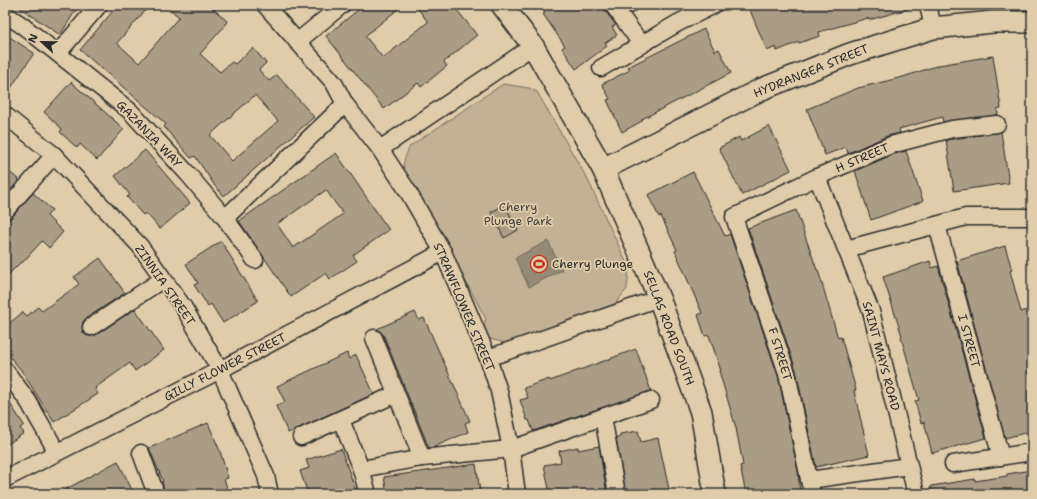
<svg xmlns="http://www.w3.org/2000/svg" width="1037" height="499" viewBox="0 0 1037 499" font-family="'Shantell Sans',sans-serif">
	<rect width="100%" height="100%" fill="#e0ccaa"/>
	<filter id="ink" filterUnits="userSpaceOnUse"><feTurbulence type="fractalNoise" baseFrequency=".025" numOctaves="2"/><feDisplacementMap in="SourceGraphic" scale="8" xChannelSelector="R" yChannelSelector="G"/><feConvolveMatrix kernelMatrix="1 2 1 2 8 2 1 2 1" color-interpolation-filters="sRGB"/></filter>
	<g filter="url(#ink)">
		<path fill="#c2b195" stroke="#766e60" d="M503 84 529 88 537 92 588 180 629 268 627 289 614 305 506 343 486 338 482 327 486 319 415 187C400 171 401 165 410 146Z"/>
		<polygon fill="#968a77" stroke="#6b6459" points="548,241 562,270 529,287 515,258"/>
		<g fill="#ab9d85" stroke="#2b2b2b" fill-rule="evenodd">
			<polygon points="16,5 79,5 60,35"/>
			<path d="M118 5H150L117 43 139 63 179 17 165 5H209L228 22 200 54 220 72 232 62 235 64 253 48 266 63 259 70 269 81 277 75 314 117 224 196 215 186 195 156 191 158 164 127 166 124 80 50ZM255 95 278 121 232 161 210 135Z"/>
			<polygon points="364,5 403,5 365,36 383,58 428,22 415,5 453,5 477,35 444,62 447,66 421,87 418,83 384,109 326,36"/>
			<polygon points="539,5 604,5 605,11 616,25 612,27 617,35 605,43 607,46 576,69 562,48 565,46 543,14 545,13"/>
			<polygon points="625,5 645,5 631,14"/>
			<polygon points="763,5 908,5 908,9 869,20 868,18 819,32 820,36 799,43 799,42 777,51 776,47 767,51 750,10"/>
			<polygon points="704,29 715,51 719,49 731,73 642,119 642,121 622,132 607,100 610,99 602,84 630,70 628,67"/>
			<polygon points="5,34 34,53 5,97"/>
			<polygon points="993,56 1001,108 997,109 998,115 943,122 942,117 899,129 900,133 887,136 848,153 846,147 825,155 807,109 858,88 903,77 939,65"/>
			<polygon points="71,82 124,129 97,160 80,144 77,148 60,132 62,129 44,112"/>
			<polygon points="769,126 791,170 742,195 719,148 739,137 741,141"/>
			<polygon points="1001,132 1009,183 954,191 946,140"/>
			<polygon points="145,150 190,203 160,229 146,213 143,215 127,197 130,195 115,176"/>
			<polygon points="906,151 923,201 871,220 855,171 894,154"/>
			<path d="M336 153 389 230 353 255 357 261 330 279 326 273 291 297 239 221ZM326 190 343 214 293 248 277 224Z"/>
			<polygon points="5,168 19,180 5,197"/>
			<polygon points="693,172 725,236 730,234 778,376 798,471 800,494 746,494 740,466 743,465 736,428 719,371 721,371 709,335 705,336 698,315 702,313 675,251 677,250 661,216 659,217 648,195"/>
			<polygon points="33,193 52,210 47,216 63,232 49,248 42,241 22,263 21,262 5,278 5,220 12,217"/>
			<polygon points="505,205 518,230 504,238 491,212"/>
			<polygon points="796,210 817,270 818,270 838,338 841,337 856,390 854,391 869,455 816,467 796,370 748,228"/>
			<polygon points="221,241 258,301 223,323 211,304 208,306 194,285 198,283 186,264"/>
			<polygon points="1005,246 1012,270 1010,271 1021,312 1026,310 1032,336 1032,431 1005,438 957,261"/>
			<polygon points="100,258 125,293 85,319 83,322 82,327 83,333 87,336 91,336 96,335 135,309 164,350 135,371 130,363 95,388 98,394 54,422 21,370 5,351 5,327 23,312 27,316 38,307 42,311 79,284 74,277"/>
			<polygon points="930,261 932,268 938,266 986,438 932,453 924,422 921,423 915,401 919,400 901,337 902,336 883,277"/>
			<polygon points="415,312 419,320 424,318 470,421 465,423 468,432 434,447 429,448 383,334 377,329"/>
			<polygon points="636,349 651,391 533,431 529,420 527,420 520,400 528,398 524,388 549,379 550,381"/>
			<polygon points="347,353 349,359 356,355 374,394 288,433 276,406 285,402 277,386"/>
			<polygon points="5,396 24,425 20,428 24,433 5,446"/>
			<polygon points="208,423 220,451 228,478 224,479 228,491 220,494 165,494 162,482 163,481 149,448"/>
			<polygon points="638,431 641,442 658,438 670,494 626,494 616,438 620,437 620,434"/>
			<polygon points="599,446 607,494 550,494 544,465 561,462 559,451 578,447 578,450"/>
			<polygon points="341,449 357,494 308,494 300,471 309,468 306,460"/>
			<polygon points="118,461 134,494 100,494 98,489 87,494 57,494"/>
			<polygon points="476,464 480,492 470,493 470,494 387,494 384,477"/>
			<polygon points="1032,470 1032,494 931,494 931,486 975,479 975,481 1007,476 1007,474"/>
		</g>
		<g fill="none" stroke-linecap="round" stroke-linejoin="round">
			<defs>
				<g id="minor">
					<polyline points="265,5 334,83 345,104 380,149 407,190 443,252 488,358 499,391 511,449 517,494"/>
					<polyline points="613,5 642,45"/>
					<polyline points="928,5 933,28"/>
					<polyline points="5,14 23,26 130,111 188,174 225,218 255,260"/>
					<polyline points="297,42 342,5"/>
					<polyline points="58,53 99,5"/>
					<polyline points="601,68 678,23 714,5"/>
					<polyline points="5,115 54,155 140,246 184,308 220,370 266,476 270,494"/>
					<polyline points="380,149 533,46"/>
					<polyline points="817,177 871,311 916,494"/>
					<polyline points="5,211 54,155"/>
					<polyline points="225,218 345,104"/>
					<polyline points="937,225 1001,457"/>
					<polyline points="846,249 966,217 1032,217"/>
					<polyline points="91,327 163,279"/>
					<polyline points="374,338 422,458"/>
					<polyline points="488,358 659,298"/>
					<polyline points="5,370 28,401 57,452"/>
					<polyline points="603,417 617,494"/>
					<polyline points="341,420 361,469 368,494"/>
					<polyline points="301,437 396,394"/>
					<polyline points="141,453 156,494"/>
					<polyline points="953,464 1032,452"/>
					<polyline points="361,469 422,458 511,449 651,400"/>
					<polyline points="5,479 220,370 443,252"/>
					<polyline points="809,480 909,466"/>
					<polyline points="812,494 787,373 734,217 817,177 891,145 952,129 997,124"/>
				</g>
				<g id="tertiary">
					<polyline points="502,5 533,46 603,169 659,298 701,412 715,494"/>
					<polyline points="603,169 762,89 850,54 933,28 993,22 1032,22"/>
				</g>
			</defs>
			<use href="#minor" stroke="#2b2b2b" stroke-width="19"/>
			<use href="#tertiary" stroke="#2b2b2b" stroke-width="24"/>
			<use href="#minor" stroke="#e0ccaa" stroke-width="16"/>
			<use href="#tertiary" stroke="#e0ccaa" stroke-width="21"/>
		</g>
	</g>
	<defs>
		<symbol id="stadium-ring" viewBox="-11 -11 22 22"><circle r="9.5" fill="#e0ccaa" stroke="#c8321e" stroke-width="1.5"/><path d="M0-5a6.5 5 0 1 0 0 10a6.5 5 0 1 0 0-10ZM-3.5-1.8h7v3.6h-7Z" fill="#c8321e"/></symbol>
	</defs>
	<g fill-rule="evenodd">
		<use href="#stadium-ring" x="529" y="254" width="20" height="20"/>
	</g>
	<g text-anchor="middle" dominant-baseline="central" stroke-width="3.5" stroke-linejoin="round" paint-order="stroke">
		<g font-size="12" fill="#2b2b2b" stroke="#e0ccaa">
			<text transform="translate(811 71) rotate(-22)">HYDRANGEA STREET</text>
			<text transform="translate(149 134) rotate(46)">GAZANIA WAY</text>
			<text transform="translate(862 158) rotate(-23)">H STREET</text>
			<text transform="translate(165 285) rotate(55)">ZINNIA STREET</text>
			<text transform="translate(464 307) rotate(67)">STRAWFLOWER STREET</text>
			<text transform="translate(669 328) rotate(69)">SELLAS ROAD SOUTH</text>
			<text transform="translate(969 341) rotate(75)">I STREET</text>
			<text transform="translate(780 354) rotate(73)">F STREET</text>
			<text transform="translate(881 356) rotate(75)">SAINT MAYS ROAD</text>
			<text transform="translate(225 367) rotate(-27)">GILLY FLOWER STREET</text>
		</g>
		<g font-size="12" fill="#423f3b" stroke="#e0ccaa">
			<text x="518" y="207">Cherry<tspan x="518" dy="14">Plunge Park</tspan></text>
		</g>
		<g font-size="12" fill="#2b2b2b" stroke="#e0ccaa" text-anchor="start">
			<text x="552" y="264">Cherry Plunge</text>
		</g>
	</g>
	<rect width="1037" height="499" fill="none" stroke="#e0ccaa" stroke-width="20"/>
	<rect x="10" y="10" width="1017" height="479" fill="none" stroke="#2b2b2b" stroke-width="1.5" filter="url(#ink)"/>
	<g transform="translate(42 42) rotate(292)" stroke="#e0ccaa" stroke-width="3" paint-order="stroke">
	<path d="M0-3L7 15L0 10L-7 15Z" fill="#2b2b2b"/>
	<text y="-6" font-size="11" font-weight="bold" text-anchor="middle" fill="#2b2b2b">N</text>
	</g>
</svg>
